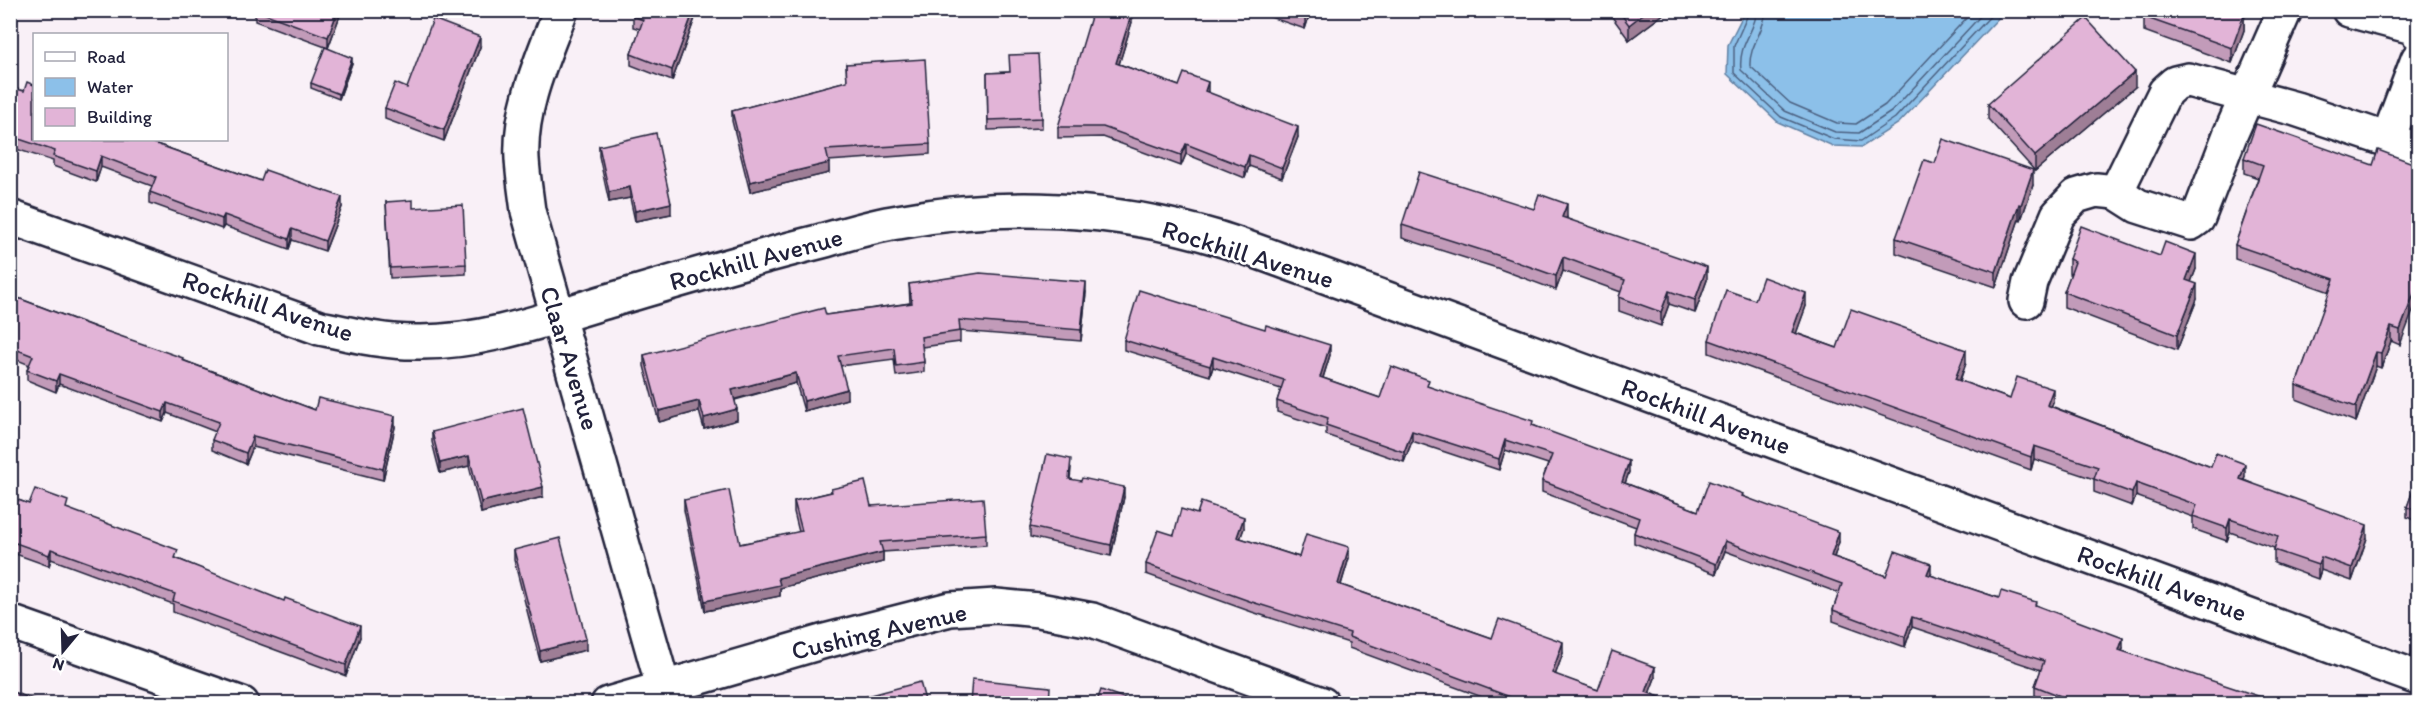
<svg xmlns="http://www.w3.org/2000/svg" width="2429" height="714" viewBox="0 0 2429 714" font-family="Itim,sans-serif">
	<rect width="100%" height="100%" fill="#f9f0f7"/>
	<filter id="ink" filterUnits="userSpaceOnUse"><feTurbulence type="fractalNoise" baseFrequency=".0167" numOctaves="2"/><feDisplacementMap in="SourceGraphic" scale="12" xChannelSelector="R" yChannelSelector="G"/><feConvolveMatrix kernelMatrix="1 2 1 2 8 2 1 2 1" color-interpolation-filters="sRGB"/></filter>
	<g filter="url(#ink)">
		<polygon fill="#8cc0e9" stroke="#6281a3" stroke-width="1.5" points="1745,11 1745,10 2005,11 1899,123 1862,147 1833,146 1778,122 1727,74 1728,45"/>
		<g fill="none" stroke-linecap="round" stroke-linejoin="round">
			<g stroke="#4c6181" stroke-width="1.5">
				<polyline points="1750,10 1734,46 1734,73 1781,117 1834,139 1861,141 1895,118 1996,10"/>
				<path d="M1757 10C1755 33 1738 43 1741 70L1785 111 1835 132 1859 133 1891 112 1986 10"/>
				<path d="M1766 10C1765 31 1749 45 1750 66L1790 103 1837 123 1856 124 1885 105 1974 10"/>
			</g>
			<defs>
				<g id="minor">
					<path d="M561 10C543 57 519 108 522 159 523 177 526 194 528 211L668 704"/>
					<polyline points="2349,10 2413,27 2418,33"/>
					<polyline points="2388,139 2418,59"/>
					<polyline points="2116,192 2165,92 2175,83 2188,80 2296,109 2418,150"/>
					<path d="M10 217 320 328C353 335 387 343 421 342 483 342 542 321 601 303 673 282 745 260 818 242 844 235 871 226 898 222 1003 202 1114 207 1217 238 1250 248 1282 261 1314 272L2418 678"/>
					<polyline points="2026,301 2030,282 2058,215 2076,196 2096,190 2116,192 2138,206 2191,223 2198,218 2230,135 2285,10"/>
					<polyline points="10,622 242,704"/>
					<polyline points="608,704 825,641 950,609 996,606 1039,610 1092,620 1322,704"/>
				</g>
			</defs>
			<use href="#minor" stroke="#22223b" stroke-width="38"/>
			<use href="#minor" stroke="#fff" stroke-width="33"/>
		</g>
		<g fill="#c29bb9" stroke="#22223b" stroke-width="1.5">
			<polygon points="242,10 342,10 328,48 255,21 255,15"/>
			<polygon points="635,10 698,10 672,81 631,65 631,54 640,29 633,27 633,16"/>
			<polygon points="1250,10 1311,10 1305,29"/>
			<polygon points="1607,10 1669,10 1629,40"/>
			<polygon points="2144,17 2244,20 2244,30 2232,63 2144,31"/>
			<polygon points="1132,22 1119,64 1179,86 1298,137 1282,178 1249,166 1245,178 1186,154 1181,166 1103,137 1058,138 1058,127"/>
			<polygon points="480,47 444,141 385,119 385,108 407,88"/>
			<polygon points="352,63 339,99 311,88 311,83"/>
			<polygon points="846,64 930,144 930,154 828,161 829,173 750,192 732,121 732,111 847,81"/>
			<polygon points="1010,72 1042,118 1042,128 988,130 987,73"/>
			<polygon points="10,87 148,141 261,181 342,207 325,251 292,240 289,249 224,226 222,229 150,203 150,192 152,186 101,167 96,182 53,166 53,161 10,147"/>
			<polygon points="2135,87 2035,171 1988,119 1988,104"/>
			<polygon points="599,146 671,214 635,221 630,198 609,202 599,156"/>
			<polygon points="2244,158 2373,165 2418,165 2400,345 2391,341 2381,368 2376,366 2356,422 2296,399 2296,385 2330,292 2235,259 2235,245 2258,178 2244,173"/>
			<polygon points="1935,163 2033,185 2021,220 2019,219 1996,287 1896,253 1896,238"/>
			<polygon points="386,202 466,264 466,274 390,278"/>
			<polygon points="1534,209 1567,217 1567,219 1707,280 1695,313 1669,304 1661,326 1619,311 1619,297 1621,292 1563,271 1556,290 1497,268 1402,238 1402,225"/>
			<polygon points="2160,256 2196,269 2191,282 2197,299 2177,350 2064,307 2064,292 2071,274 2069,274 2069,259"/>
			<polygon points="909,284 1086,292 1081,341 960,331 960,342 922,347 924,362 924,372 896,376 894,359 840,366 847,399 804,411 796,383 735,400 737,420 704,429 699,411 659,422 644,366 644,355 826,315 910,303"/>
			<polygon points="10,295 315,410 395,427 383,480 253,447 246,464 212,450 212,440 216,432 167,413 163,422 59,384 56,392 27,380 27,370 30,365 10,357"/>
			<polygon points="1755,300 1806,306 1796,333 1837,348 1966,363 1960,381 2010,399 2053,402 2051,406 2211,467 2245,477 2244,480 2367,538 2352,581 2321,570 2318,579 2274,563 2274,548 2230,532 2227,541 2193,529 2193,517 2136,496 2132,506 2094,492 2094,479 2034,459 2031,470 1709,353 1709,340"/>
			<polygon points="1124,340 1330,355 1323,378 1380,398 1429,387 1533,425 1629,472 1625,483 1698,511 1743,496 1839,542 1834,557 1886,576 1931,574 1930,575 1999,598 2036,605 2123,648 2122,651 2267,704 2053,704 2035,697 2035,686 2041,670 1912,627 1905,647 1833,621 1833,610 1839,593 1725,551 1716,574 1634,543 1634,533 1636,527 1542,492 1542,481 1548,464 1505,450 1499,470 1412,441 1404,462 1326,435 1326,428 1277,412 1277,401 1281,389 1213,367 1210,376 1124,350"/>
			<polygon points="432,432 543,497 481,513 469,466 440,473 432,442"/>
			<polygon points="1071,469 1070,479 1124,497 1111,556 1030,537 1030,527"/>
			<polygon points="2418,477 2418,522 2407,517 2407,507"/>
			<polygon points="831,489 871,506 986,534 986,545 883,552 883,562 780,588 780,596 705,611 684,510 684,500 740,544 799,532 794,512 794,501 831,492"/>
			<polygon points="10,497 29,504 68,509 178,559 360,637 346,676 173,612 173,604 51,559 49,566 10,552"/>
			<polygon points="1244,528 1240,538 1299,557 1349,558 1341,585 1492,638 1563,653 1555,675 1598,690 1655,678 1649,693 1678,704 1501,704 1349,648 1349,643 1252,612 1146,574 1146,564 1174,535"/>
			<polygon points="514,550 586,650 540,661 514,560"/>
		</g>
		<g fill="#9e7e96" stroke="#22223b" stroke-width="1.5">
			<polygon points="338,10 342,10 328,48 328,37"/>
			<polygon points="694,10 698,10 672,81 672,70"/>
			<polygon points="1306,10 1311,10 1305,29 1305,14"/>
			<polygon points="1648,10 1669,10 1629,40 1629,25"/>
			<polygon points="2242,10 2247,10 2244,20 2244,30 2232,63 2232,48"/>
			<polygon points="1132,12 1132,22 1116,74 1116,63"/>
			<polygon points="480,37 480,47 444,141 444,130"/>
			<polygon points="352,58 352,63 339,99 339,94"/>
			<polygon points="2135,72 2135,87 2035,171 2035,156"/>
			<polygon points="1208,82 1208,92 1205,102 1205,91"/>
			<polygon points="1298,127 1298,137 1282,178 1282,168"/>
			<polygon points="1186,144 1186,154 1181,166 1181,155"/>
			<polygon points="1249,155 1249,166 1245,178 1245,167"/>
			<polygon points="101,156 101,167 96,182 96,171"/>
			<polygon points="829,163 829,173 750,192 750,182"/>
			<polygon points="2033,170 2033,185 2021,220 2021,205"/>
			<polygon points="630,187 630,198 609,202 609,192"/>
			<polygon points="342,197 342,207 325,251 325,241"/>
			<polygon points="671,203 671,214 635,221 635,211"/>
			<polygon points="1567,204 1567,217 1562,231 1562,217"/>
			<polygon points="2019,204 2019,219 1996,287 1996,272"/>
			<polygon points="224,215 224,226 222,229 222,219"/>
			<polygon points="292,229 292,240 289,249 289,239"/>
			<polygon points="2196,254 2196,269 2186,295 2186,280"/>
			<polygon points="1563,257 1563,271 1556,290 1556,276"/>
			<polygon points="1707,267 1707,280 1695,313 1695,300"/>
			<polygon points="1086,282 1086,292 1081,341 1081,330"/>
			<polygon points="2418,283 2418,298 2400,345 2400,330"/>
			<polygon points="2197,284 2197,299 2177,350 2177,335"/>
			<polygon points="1669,291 1669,304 1661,326 1661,312"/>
			<polygon points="1806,293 1806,306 1792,345 1792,332"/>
			<polygon points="2391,327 2391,341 2381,368 2381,353"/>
			<polygon points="1330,345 1330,355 1320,387 1320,377"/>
			<polygon points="1966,350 1966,363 1955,392 1955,379"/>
			<polygon points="2376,352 2376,366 2356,422 2356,407"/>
			<polygon points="1213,357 1213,367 1210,376 1210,366"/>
			<polygon points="796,373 796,383 732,400 732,390"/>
			<polygon points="59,374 59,384 56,392 56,381"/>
			<polygon points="847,389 847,399 804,411 804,401"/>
			<polygon points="2053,389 2053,402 2047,418 2047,405"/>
			<polygon points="699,401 699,411 659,422 659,411"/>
			<polygon points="167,403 167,413 163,422 163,412"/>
			<polygon points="737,409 737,420 704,429 704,418"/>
			<polygon points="395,416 395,427 383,480 383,469"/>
			<polygon points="1412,431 1412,441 1404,462 1404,452"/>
			<polygon points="253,436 253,447 246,464 246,453"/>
			<polygon points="1505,440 1505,450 1499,470 1499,459"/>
			<polygon points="2034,446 2034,459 2031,470 2031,457"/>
			<polygon points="469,456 469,466 440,473 440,463"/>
			<polygon points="1629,461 1629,472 1622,492 1622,482"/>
			<polygon points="2245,464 2245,477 2240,492 2240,479"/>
			<polygon points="2136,483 2136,496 2132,506 2132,493"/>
			<polygon points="543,487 543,497 481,513 481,502"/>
			<polygon points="1124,487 1124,497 1111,556 1111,545"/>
			<polygon points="1244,517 1244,528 1237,548 1237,537"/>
			<polygon points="2230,519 2230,532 2227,541 2227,528"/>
			<polygon points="2367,525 2367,538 2352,581 2352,568"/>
			<polygon points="1839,532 1839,542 1831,566 1831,556"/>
			<polygon points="1725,541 1725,551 1716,574 1716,564"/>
			<polygon points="1349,547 1349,558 1338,594 1338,584"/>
			<polygon points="51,549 51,559 49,566 49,555"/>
			<polygon points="883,552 883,562 780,588 780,596 705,611 705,601 778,578"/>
			<polygon points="2321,557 2321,570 2318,579 2318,565"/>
			<polygon points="1931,564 1931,574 1927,584 1927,574"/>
			<polygon points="1912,617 1912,627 1905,647 1905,637"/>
			<polygon points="360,626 360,637 346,676 346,665"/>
			<polygon points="2123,638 2123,648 2119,660 2119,650"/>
			<polygon points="586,639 586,650 540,661 540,651"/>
			<polygon points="1563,642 1563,653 1552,684 1552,673"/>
			<polygon points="1655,667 1655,678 1646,702 1646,692"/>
		</g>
		<g fill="#e2b4d7" stroke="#22223b" stroke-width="1.5">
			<polygon points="255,10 338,10 328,37"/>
			<polygon points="635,10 694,10 672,70 631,54 643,20 633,16"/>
			<polygon points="1093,10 1127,10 1132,12 1116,63 1179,86 1184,73 1208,82 1205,91 1298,127 1282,168 1249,155 1245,167 1186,144 1181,155 1103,127 1058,127"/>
			<polygon points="1293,10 1306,10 1305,14"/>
			<polygon points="1618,10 1648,10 1629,25"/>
			<polygon points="2146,10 2242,10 2241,14 2244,15 2232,48 2144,17"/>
			<polygon points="2086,18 2135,72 2035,156 1988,104"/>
			<polygon points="433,19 480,37 444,130 385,108 395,83 407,88"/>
			<polygon points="325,47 352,58 339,94 311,83"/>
			<polygon points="1038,54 1042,118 988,120 987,73 1010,72 1009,55"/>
			<polygon points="925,59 930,144 826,150 829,163 750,182 732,111 847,81 846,64"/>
			<polygon points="27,82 34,85 34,140 145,140 261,181 265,170 342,197 325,241 292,229 289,239 224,215 222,219 150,192 156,177 101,156 96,171 53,156 55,151 10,136 10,87 24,91"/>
			<polygon points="2256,124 2373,165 2378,150 2418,165 2418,283 2400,330 2391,327 2381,353 2376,352 2356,407 2296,385 2334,279 2235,245 2263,165 2244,158"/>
			<polygon points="656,133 671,203 635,211 630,187 609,192 599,146"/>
			<polygon points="1943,139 2033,170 2021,205 2019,204 1996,272 1896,238 1924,160 1935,163"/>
			<polygon points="1419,172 1534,209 1539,194 1567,204 1562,217 1707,267 1695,300 1669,291 1661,312 1619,297 1625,280 1563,257 1556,276 1497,255 1402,225"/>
			<polygon points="413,200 413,208 463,205 466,264 390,268 386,202"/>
			<polygon points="2081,226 2160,256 2165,242 2196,254 2186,280 2197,284 2177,335 2064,292 2075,262 2069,259"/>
			<polygon points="980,273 1086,282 1081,330 959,320 960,331 921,337 924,362 896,366 894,348 838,356 847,389 804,401 796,373 732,390 737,409 704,418 699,401 659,411 644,355 824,308 826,315 912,303 909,284"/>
			<polygon points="1763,277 1806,293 1792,332 1837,348 1851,309 1966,350 1955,379 2010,399 2017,377 2053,389 2047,405 2211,467 2216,453 2245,464 2240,479 2367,525 2352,568 2321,557 2318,565 2274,550 2278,536 2230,519 2227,528 2193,516 2197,505 2136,483 2132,493 2094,479 2098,467 2034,446 2031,457 1709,340 1726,290 1755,300"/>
			<polygon points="1139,290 1265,329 1266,325 1330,345 1320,377 1380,398 1391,366 1429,380 1427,386 1533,421 1532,425 1629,461 1622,482 1698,511 1709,481 1743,494 1742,496 1839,532 1831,556 1886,576 1895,551 1931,564 1927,574 1999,598 2001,591 2036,602 2035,605 2123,638 2119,650 2267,699 2265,704 2113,704 2100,699 2099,704 2081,704 2035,686 2044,661 1912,617 1905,637 1833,610 1842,584 1725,541 1716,564 1634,533 1639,518 1542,481 1552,455 1505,440 1499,459 1412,431 1404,452 1326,425 1328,418 1277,401 1284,380 1213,357 1210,366 1124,340"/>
			<polygon points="10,295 97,328 183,358 182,360 315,410 318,398 395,416 383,469 253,436 246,453 212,440 219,422 167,403 163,412 59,374 56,381 27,370 33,356 10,347"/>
			<polygon points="523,408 543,487 481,502 469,456 440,463 432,432"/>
			<polygon points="1047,454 1071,459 1069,479 1081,481 1082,478 1124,487 1111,545 1030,527"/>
			<polygon points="2418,477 2418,511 2407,507"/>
			<polygon points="865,481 871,506 983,498 986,534 880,542 883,552 778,578 780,585 705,601 684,500 729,490 740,544 802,531 794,501 832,492 831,489"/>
			<polygon points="35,489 68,501 66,508 178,550 175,558 284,601 285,598 360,626 346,665 173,601 175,594 51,549 49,555 10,541 10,497 29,504"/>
			<polygon points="1201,502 1244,517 1237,537 1299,557 1306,534 1349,547 1338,584 1492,638 1499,619 1563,642 1552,673 1598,690 1612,651 1655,667 1646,692 1678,704 1529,704 1349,637 1350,633 1252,602 1146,564 1158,530 1174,535 1181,509 1197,514"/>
			<polygon points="560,538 586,639 540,651 514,550"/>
			<polygon points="972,679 1050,687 1049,704 970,704"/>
			<polygon points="920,682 926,704 845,704 845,702"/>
			<polygon points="1101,690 1141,704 1096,704"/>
			<polygon points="10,691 47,704 10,704"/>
		</g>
	</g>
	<g text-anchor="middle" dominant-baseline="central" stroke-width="5" stroke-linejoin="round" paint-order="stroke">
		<g font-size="26" fill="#22223b" stroke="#fff">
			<text transform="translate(1248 254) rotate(17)">Rockhill Avenue</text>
			<text transform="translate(756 259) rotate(-15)">Rockhill Avenue</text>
			<text transform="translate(268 306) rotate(18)">Rockhill Avenue</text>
			<text transform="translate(570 358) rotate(73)">Claar Avenue</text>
			<text transform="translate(1706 416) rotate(20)">Rockhill Avenue</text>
			<text transform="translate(2162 583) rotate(20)">Rockhill Avenue</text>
			<text transform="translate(879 631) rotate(-13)">Cushing Avenue</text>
		</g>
	</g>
	<rect width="2429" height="714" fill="none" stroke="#fff" stroke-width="36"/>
	<rect x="18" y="18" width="2393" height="678" fill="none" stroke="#22223b" stroke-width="2" filter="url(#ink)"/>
	<rect x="33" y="33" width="195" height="108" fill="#ffffff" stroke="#a7a7b1" stroke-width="1.5"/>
	<rect x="45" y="52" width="30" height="9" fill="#ffffff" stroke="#a7a7b1" stroke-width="1.5"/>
	<text x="87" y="63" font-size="18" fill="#22223b">Road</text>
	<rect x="45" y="78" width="30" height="18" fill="#8cc0e9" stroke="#a7a7b1" stroke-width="1.5"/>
	<text x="87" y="93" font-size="18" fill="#22223b">Water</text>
	<rect x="45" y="108" width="30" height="18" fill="#e2b4d7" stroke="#a7a7b1" stroke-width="1.5"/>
	<text x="87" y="123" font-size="18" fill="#22223b">Building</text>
	<g transform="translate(63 651) rotate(199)" stroke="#ffffff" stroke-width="4.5" paint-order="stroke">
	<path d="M0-4.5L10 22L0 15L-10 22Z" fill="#22223b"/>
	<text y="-9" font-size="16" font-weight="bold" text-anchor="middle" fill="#22223b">N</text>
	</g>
</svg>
